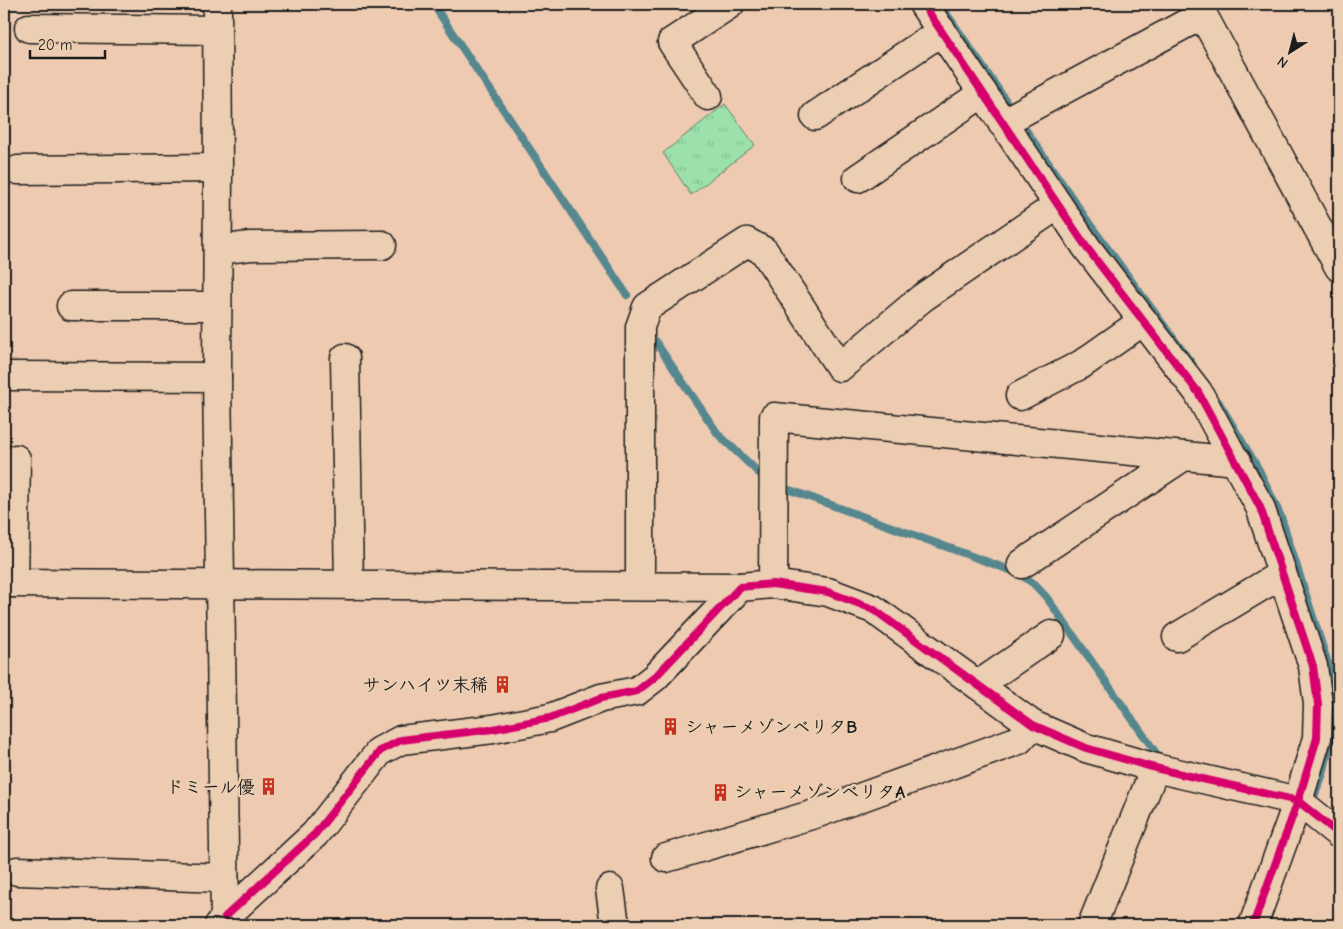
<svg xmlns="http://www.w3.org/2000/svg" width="1343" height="929" viewBox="0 0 1343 929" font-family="'Comic Neue','Klee One',sans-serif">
	<defs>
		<pattern id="grass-tufts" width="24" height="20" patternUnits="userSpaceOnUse" patternTransform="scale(1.25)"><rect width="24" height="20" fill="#9ce1ac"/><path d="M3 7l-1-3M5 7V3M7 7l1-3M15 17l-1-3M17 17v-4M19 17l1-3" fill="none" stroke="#86c093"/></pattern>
	</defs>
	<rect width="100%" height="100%" fill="#eecab1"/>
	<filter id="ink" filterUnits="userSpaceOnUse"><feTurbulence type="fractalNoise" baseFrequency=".02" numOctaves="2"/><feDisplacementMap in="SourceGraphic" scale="10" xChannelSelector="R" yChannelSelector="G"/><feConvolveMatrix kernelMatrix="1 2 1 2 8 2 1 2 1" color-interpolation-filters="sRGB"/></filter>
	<g filter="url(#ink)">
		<polygon fill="url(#grass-tufts)" stroke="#5c7e64" points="725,104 755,145 691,195 663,153"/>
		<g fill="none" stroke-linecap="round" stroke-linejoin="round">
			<g stroke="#57878f" stroke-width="8">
				<polyline points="433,4 627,295"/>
				<polyline points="940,4 1089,223 1193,365"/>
				<polyline points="655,341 718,434 759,473"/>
				<polyline points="1218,401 1259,470 1281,517 1328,664 1334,696 1335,723 1323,774 1311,804"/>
				<polyline points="790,490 1018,573 1034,584 1047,598 1161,760"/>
			</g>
			<defs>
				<g id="minor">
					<polyline points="217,4 218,168 217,377 225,917 219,925"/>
					<polyline points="923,4 1087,248 1198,392 1260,507 1313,666 1318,704 1317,738 1298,801 1253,925"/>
					<polyline points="1197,4 1339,267"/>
					<polyline points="29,28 217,30"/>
					<polyline points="708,96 672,42 730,4"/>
					<polyline points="815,116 942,31"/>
					<polyline points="1002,123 1202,15"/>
					<polyline points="18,170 218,168"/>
					<polyline points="858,178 983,93"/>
					<polyline points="218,250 250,246 382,245"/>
					<polyline points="71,306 217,306"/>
					<polyline points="345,358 349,585"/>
					<polyline points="7,376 217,377"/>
					<polyline points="1020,396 1082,364 1143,321"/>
					<polyline points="1022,564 1184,456"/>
					<polyline points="4,583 740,587"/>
					<polyline points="14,583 16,459"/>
					<polyline points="773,584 774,417 1237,461"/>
					<polyline points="640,586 640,327 647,307 747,242 764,251 840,367 922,298 1058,205"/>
					<polyline points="1177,637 1282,574"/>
					<polyline points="978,685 1051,635"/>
					<polyline points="666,858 818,813 1019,740 1033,725"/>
					<polyline points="17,871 224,878"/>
					<polyline points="610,889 615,925"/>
					<polyline points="225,917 315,834 380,751 401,740 493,729 550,718 601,698 637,691 655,677 740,587 773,584 828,592 873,609 1033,725 1086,748 1155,768 1298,801 1339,834"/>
					<polyline points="1092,925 1155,768"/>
				</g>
			</defs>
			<use href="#minor" stroke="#1c1c1c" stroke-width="31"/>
			<use href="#minor" stroke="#ecceb2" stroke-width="28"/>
			<defs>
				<g id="cycleway">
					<polyline points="923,4 1087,248 1198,392 1260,507 1313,666 1318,704 1317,738 1298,801 1253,925"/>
					<polyline points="225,917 315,834 380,751 401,740 493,729 550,718 601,698 637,691 655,677 740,587 773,584 828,592 873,609 1033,725 1086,748 1155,768 1298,801 1339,834"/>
				</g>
			</defs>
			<use href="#cycleway" stroke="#ecceb2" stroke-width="11"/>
			<use href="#cycleway" stroke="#d6006c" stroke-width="8"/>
		</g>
	</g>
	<defs>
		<symbol id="building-bare" viewBox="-9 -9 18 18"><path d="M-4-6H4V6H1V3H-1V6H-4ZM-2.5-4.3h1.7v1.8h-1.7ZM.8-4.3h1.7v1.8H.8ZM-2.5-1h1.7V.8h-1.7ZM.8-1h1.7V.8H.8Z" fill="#c8321e" stroke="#ecceb2" stroke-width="2.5" paint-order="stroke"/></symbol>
	</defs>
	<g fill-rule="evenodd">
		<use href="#building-bare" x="490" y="672" width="25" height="25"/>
		<use href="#building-bare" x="658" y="714" width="25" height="25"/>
		<use href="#building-bare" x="256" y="774" width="25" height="25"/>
		<use href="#building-bare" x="708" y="780" width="25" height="25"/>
	</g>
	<g text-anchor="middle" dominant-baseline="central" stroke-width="5" stroke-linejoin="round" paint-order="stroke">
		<g font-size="18" font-weight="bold" fill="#1c1c1c" stroke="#ecceb2" text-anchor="end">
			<text x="488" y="685">サンハイツ末稀</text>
			<text x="685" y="727" text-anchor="start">シャーメゾンベリタB</text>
			<text x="255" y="787">ドミール優</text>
			<text x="734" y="792" text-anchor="start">シャーメゾンベリタA</text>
		</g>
	</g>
	<rect width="1343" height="929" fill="none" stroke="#ecceb2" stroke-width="20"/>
	<rect x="10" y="10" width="1323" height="909" fill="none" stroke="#1c1c1c" stroke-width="2" filter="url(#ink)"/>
	<g transform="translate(1290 52) rotate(216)" stroke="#ecceb2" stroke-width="4" paint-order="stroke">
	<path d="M0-4L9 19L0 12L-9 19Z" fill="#1c1c1c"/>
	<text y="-8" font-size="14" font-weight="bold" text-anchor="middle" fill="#1c1c1c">N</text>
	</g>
	<path d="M30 50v8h75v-8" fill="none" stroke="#1c1c1c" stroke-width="2.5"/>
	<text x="38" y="50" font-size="15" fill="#1c1c1c" stroke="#ecceb2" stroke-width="4" paint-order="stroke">20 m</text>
</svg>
